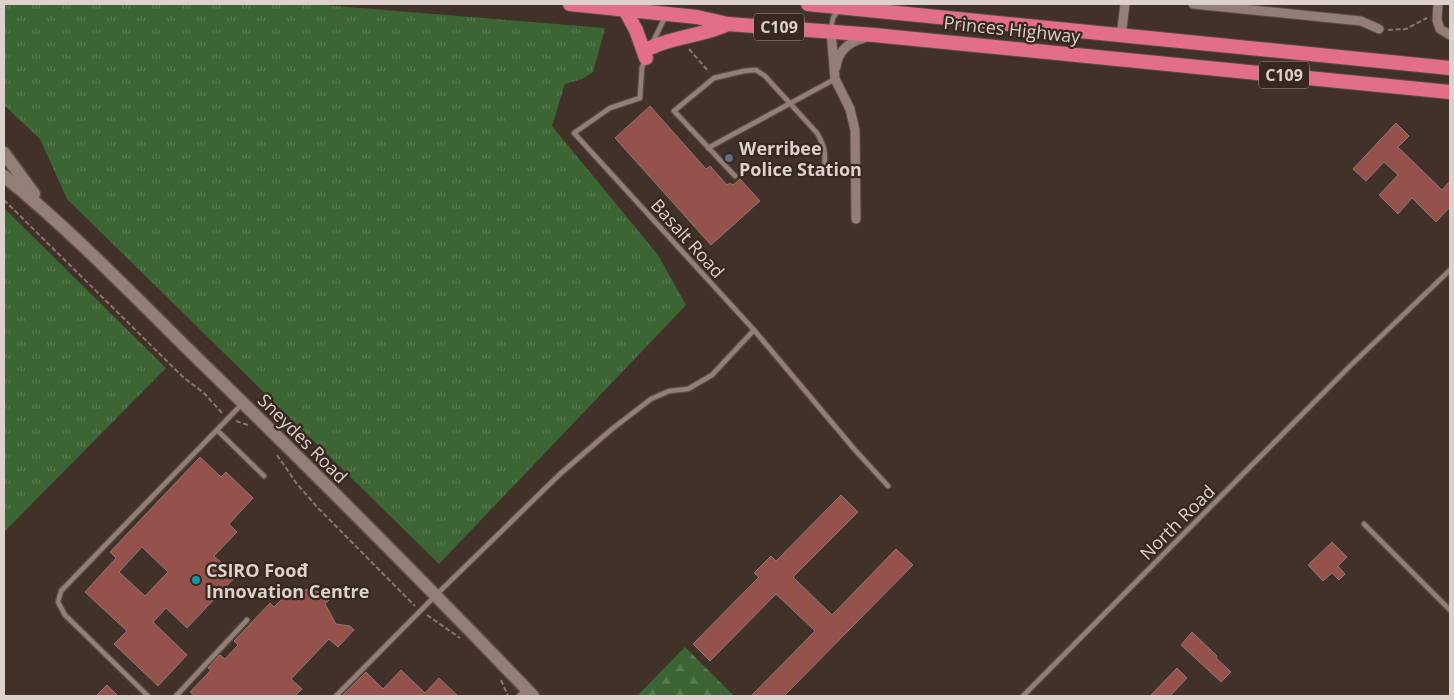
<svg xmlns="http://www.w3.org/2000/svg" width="1454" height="700" viewBox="0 0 1454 700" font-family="'Open Sans',sans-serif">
	<defs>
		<pattern id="grass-tufts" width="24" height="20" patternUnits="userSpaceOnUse" patternTransform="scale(1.25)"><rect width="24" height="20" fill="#3c6534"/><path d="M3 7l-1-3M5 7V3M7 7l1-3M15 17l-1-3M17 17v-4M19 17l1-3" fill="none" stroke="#587a50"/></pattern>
		<pattern id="forest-firs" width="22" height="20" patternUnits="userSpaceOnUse" patternTransform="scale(1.25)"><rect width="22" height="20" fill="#3c6534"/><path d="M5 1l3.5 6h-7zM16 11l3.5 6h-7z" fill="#587a50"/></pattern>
	</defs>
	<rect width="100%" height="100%" fill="#423129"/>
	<g fill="url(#grass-tufts)">
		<polygon points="4,4 312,4 605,28 593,72 582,79 565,84 552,126 658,255 686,305 439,564 67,199 40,139 4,105"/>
		<polygon points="4,208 166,368 4,532 4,207"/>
	</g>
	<polygon fill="url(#forest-firs)" points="685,647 734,696 637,696"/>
	<g fill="#95524d" stroke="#8e7775" fill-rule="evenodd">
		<polygon points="650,106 706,169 710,166 727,185 730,183 733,185 740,179 760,201 711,245 615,138"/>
		<polygon points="1396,123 1409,136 1398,147 1442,190 1450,181 1450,207 1436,222 1412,198 1398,214 1379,195 1398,175 1384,162 1366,181 1353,169"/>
		<path d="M200 457 221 477 226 472 253 498 229 524 237 532 214 556 236 576 187 628 166 608 153 622 187 655 158 686 114 644 127 631 85 592 116 558 110 552ZM142 547 168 572 145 596 119 572Z"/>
		<polygon points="841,495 858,512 793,577 832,615 896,549 913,565 784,696 751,696 815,631 776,594 710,661 693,644 759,577 754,573 771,556 776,561"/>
		<polygon points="1332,542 1347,557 1338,566 1345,574 1339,580 1332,573 1323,581 1308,565"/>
		<polygon points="308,589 322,593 329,600 325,604 336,624 350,626 354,630 338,647 329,639 291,679 302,689 295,696 195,696 190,692 211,670 208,668 220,655 225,659 238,645 234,641 270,603 274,607 288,593 292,597 302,591"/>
		<polygon points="1192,632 1217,656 1216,658 1231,672 1221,682 1181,645"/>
		<polygon points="1177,668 1187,678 1170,696 1150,696"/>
		<polygon points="401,670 425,693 439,678 458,696 342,696 366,672 383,689"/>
		<polygon points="107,685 118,696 96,696"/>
	</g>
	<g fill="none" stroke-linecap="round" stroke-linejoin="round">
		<defs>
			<g id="service">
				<polyline points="831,30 833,18 839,9"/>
				<polyline points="652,44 666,15"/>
				<polyline points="645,61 642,67 640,98 610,108 574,133 754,330 855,450 888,486"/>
				<polyline points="708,148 835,79"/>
				<path d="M735 176 674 111 714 78 744 71 756 70 765 76 817 133C825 147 826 153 824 169L855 171"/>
				<polyline points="217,430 264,476"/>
				<polyline points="1364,524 1450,610"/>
				<polyline points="148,696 65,615 58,602 61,591 242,404"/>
				<polyline points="176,696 247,620"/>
				<polyline points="336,696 436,595 560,474 612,429 651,399 669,391 688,389 712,375 754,330"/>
				<polyline points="519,696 525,690"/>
				<polyline points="1023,696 1350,366 1450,270"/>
			</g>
			<g id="minor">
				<polyline points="1193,4 1361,21 1379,29"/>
				<polyline points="1438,4 1437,20 1440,29 1450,35"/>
				<polyline points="831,31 835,79 850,109 855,130 856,219"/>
				<polyline points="1121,36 1125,4"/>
				<path d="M836 67C838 51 849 42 864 38"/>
			</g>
			<g id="secondary">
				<polyline points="4,153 34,194"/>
				<path d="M4 176C73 232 135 297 198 359 312 470 424 582 533 696"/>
			</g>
			<g id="trunk">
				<polyline points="570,4 697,17 728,24 874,35 1450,92"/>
				<polyline points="808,4 1450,68"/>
				<polyline points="625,10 636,30 646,58"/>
				<path d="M650 48C675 36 703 36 728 24"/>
			</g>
		</defs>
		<use href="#service" stroke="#5a4d45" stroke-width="7"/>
		<use href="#minor" stroke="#5a4d45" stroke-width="11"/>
		<use href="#secondary" stroke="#5a4d45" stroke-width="15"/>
		<use href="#trunk" stroke="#5a4d45" stroke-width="16"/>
		<g stroke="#857670" stroke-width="2" stroke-dasharray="5 2.5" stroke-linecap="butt">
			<polyline points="1388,30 1406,29 1427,18"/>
			<polyline points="689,49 709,72"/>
			<polyline points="4,200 183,377 204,393 223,414"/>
			<polyline points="236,421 248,425"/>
			<polyline points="277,455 297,484 318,508 415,606"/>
			<polyline points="427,615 460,638"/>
			<polyline points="501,680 508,696"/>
		</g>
		<use href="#service" stroke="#937f75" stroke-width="4.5"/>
		<use href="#minor" stroke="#937f75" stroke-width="9"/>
		<use href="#secondary" stroke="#937f75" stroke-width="12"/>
		<use href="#trunk" stroke="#e36f86" stroke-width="14"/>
	</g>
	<circle fill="#5c6f8a" stroke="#37271f" stroke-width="2" cx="729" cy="158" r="5"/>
	<circle fill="#0f9aa8" stroke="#37271f" stroke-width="2" cx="196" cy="580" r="5"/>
	<g text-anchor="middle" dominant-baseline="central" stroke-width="4.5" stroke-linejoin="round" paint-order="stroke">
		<g fill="#37271f" stroke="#aa9e98" stroke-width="1">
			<rect x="754" y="13.5" width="50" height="27" rx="4"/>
			<rect x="1259" y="61.5" width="50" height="27" rx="4"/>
		</g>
		<g font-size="16" font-weight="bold" fill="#dcd1cc">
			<text x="779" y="27">C109</text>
			<text x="1284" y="75">C109</text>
		</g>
		<g font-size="18" fill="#dcd1cc" stroke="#37271f">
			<text transform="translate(1012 29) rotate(6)">Princes Highway</text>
			<text transform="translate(688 238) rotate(48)">Basalt Road</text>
			<text transform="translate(303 438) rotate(45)">Sneydes Road</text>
			<text transform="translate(1177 522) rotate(-45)">North Road</text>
		</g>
		<g font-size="18" font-weight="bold" fill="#dcd1cc" stroke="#37271f" text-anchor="start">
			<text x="739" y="148">Werribee<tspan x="739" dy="21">Police Station</tspan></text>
			<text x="206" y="570">CSIRO Foođ<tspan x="206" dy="21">Innovation Centre</tspan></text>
		</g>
	</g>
	<rect width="1454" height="700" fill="none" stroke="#dcd1cc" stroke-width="10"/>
</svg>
